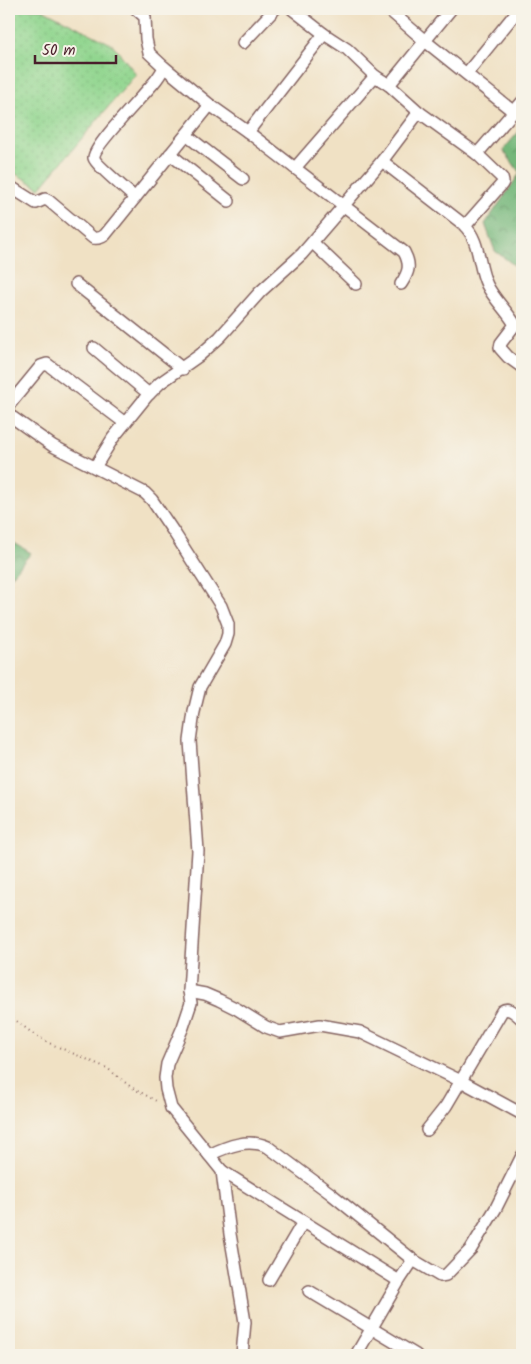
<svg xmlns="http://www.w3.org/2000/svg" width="531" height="1364" viewBox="0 0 531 1364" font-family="Kalam,sans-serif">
	<defs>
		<pattern id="grass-dots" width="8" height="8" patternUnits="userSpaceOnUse" patternTransform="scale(1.25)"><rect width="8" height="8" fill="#91d68f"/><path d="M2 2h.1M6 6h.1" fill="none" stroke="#7fb77c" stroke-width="1.8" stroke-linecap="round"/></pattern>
		<pattern id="forest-crowns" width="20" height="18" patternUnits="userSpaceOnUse" patternTransform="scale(1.25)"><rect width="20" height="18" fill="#74b77a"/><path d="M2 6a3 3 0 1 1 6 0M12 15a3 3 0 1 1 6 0" fill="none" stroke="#619464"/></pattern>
	</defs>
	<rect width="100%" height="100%" fill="#f7f3e8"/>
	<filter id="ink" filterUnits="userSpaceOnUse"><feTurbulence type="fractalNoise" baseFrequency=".02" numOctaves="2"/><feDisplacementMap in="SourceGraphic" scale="10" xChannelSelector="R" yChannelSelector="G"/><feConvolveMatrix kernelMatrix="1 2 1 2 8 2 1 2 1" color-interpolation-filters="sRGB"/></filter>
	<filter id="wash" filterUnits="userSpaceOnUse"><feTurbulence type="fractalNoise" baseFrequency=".0096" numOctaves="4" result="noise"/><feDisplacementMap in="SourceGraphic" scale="20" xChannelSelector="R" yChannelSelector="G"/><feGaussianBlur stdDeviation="1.12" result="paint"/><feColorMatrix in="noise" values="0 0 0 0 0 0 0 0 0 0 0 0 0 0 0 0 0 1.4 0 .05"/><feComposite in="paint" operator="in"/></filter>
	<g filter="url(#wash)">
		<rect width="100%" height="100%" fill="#f0e1c4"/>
		<polygon fill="url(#grass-dots)" stroke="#6e7a5d" points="9,9 42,9 113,45 136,74 40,188 9,170"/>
		<g fill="url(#forest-crowns)" stroke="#5f6b52">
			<polygon points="522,128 522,271 495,251 485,224 520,173 503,150"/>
			<polygon points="9,540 31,553 9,579"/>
		</g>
	</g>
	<g filter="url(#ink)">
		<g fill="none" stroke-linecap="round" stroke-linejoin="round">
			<defs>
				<g id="street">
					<path d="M136 9 145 17 146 39 149 53 164 67 210 105 248 132 404 252C411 265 409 272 401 284"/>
					<polyline points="292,9 324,34 347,49 375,76 389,85 419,112 477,154 502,178 503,182 502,184 465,226"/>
					<polyline points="388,9 425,41 514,112"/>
					<polyline points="243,43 275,9"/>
					<polyline points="467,73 519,9"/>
					<polyline points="389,85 451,9"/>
					<polyline points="248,132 324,34"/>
					<polyline points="186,135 243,179"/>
					<polyline points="170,154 229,201"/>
					<polyline points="477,154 522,102"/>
					<path d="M382 161 463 224C481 241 477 264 487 285 494 299 506 310 514 323V326L501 343 500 348 508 357 522 367"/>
					<polyline points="295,168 375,76"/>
					<path d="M9 186 36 203 45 199 49 201 93 238C98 239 101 238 105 235L210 105"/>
					<path d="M135 198C129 192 95 164 94 158 92 147 147 92 156 80 159 76 162 72 164 67"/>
					<polyline points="313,243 356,284"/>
					<polyline points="76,284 183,369"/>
					<polyline points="94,348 149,394"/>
					<polyline points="9,405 41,366 47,364 125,423"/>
					<polyline points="9,415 53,446 145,493 152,500 175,534 221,606 228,624 228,634 225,644 200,687 194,712 190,741 198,851 189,991 191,1003 183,1027 167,1064 165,1078 166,1089 171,1108 222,1171 230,1234 245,1322 242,1355"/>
					<polyline points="95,467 113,438 147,396 160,383 200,355 220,337 260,292 302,254 382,161 419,112"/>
					<polyline points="189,991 205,994 219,1000 237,1009 266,1027 280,1032 320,1025 360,1032 461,1081 522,1114"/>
					<path d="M427 1130 446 1106 502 1011C509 1006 516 1014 522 1019"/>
					<path d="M209 1155C228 1146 248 1138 268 1147L330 1193 413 1260 440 1276 446 1275 471 1249 496 1208 522 1156"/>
					<polyline points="222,1171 399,1281"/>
					<polyline points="269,1280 303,1222"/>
					<polyline points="309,1291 416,1355"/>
					<polyline points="356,1355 399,1281 413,1260"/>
				</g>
			</defs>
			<use href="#street" stroke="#846361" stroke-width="14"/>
			<polyline stroke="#846361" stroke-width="2" stroke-dasharray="1 4" stroke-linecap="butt" points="9,1015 32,1033 49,1043 107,1068 131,1087 158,1102"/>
			<use href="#street" stroke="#fff" stroke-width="11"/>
		</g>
	</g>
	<rect width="531" height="1364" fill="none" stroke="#f7f3e8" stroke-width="30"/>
	<path d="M35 55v8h81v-8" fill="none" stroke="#4a1f2b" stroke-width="2.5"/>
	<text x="42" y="55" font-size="15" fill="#4a1f2b" stroke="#f7f3e8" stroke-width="4" paint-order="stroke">50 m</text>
</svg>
